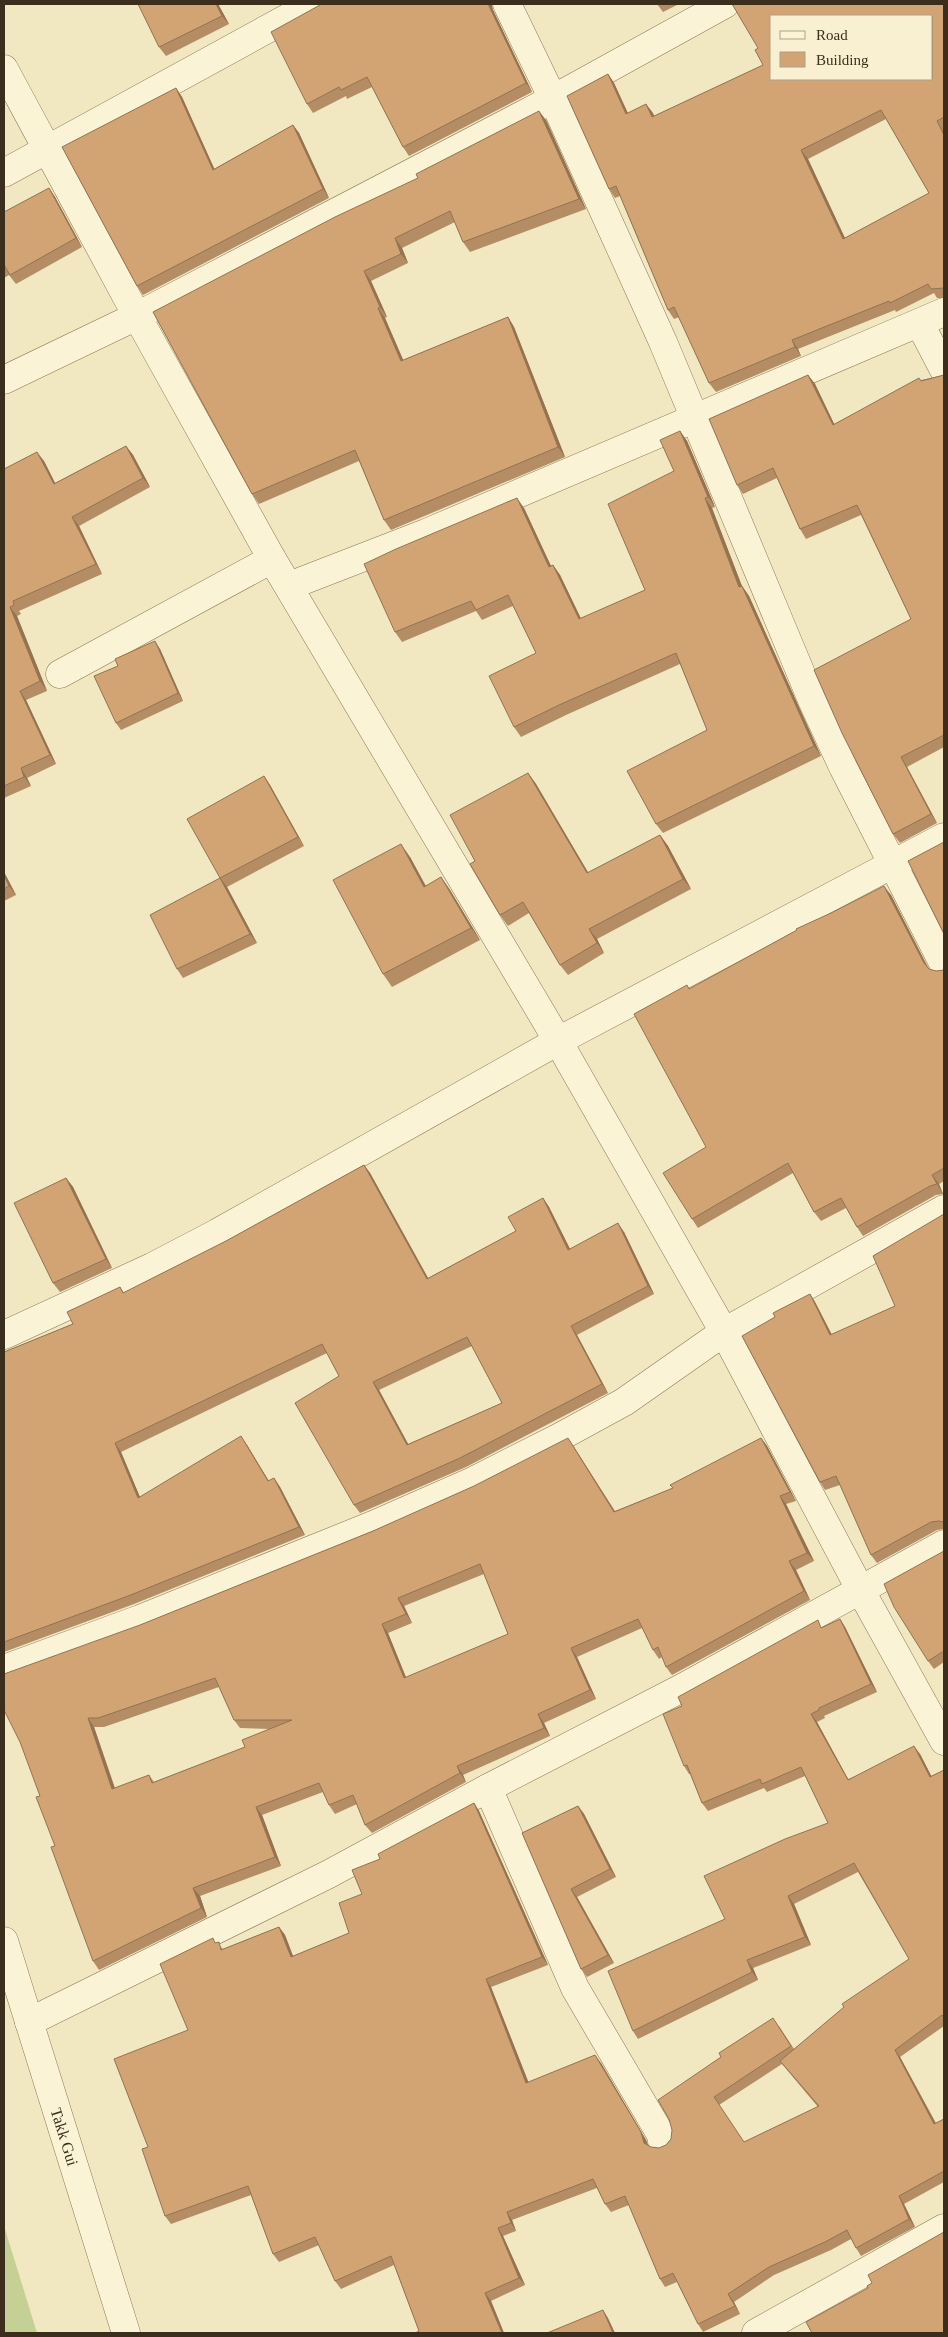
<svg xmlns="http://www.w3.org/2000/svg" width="948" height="2337" viewBox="0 0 948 2337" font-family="'Times New Roman',serif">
	<rect width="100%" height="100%" fill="#f1e7c1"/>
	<polygon fill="#c4d094" points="4,2226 37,2333 4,2333"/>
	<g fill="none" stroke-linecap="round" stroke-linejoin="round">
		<defs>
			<g id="minor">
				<polyline points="507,4 553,99 663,342 812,700 843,767 944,965"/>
				<polyline points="4,69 137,316 272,559 558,1041 724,1332 861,1591 944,1741"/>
				<polyline points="4,173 313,4"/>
				<polyline points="920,324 944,370"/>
				<polyline points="4,380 137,316 553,99 725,4"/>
				<polyline points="289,586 426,533 944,312"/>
				<polyline points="60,674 272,559"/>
				<polyline points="4,1335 152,1267 217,1233 558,1041 944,837"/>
				<polyline points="4,1669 140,1619 373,1525 473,1481 558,1438 624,1402 724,1332 944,1209"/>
				<polyline points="488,1788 575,1988 661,2135 662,2141"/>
				<path id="s1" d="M4 1941 126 2333"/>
				<polyline points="29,2022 329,1874 488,1788 680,1689 944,1544"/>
				<polyline points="756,2333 944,2228"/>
			</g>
		</defs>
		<use href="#minor" stroke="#8c7857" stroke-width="29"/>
		<use href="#minor" stroke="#fbf3d5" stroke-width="28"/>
	</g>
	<g fill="#b58d64" fill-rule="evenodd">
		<polygon points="218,4 229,24 166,56 159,47"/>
		<polygon points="657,4 679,4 663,12"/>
		<path d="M944 4V130L943 131 944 133V298H937L934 293 896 312 895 310 798 349 801 356 716 392 709 383 679 317 674 319 668 310 620 196 615 198 609 189 608 74 614 83 628 113 646 104 654 116 763 65 758 48ZM886 119 929 193 845 238 808 159Z"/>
		<polygon points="320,5 493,10 532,92 409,156 403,147 372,87 347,99 346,96 313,113 307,104"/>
		<polygon points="176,88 182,97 214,169 293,125 299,133 329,198 143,295 137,286"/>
		<polygon points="546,120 586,209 470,252 463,242 455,222 402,248 408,263 371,281 387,317 385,318 403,360 508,317 514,327 565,457 391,530 384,520 359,461 259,504 252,494 153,312"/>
		<polygon points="49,188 55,197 82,247 16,284 9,275 4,278 4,209 5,212"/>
		<polygon points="808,375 815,384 834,424 921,380 944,375 944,747 907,767 937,823 900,843 893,834 911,619 861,515 806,539 800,529 777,478 743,494 737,485"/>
		<polygon points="680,431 687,441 715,507 712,508 742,586 749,596 821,756 663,833 656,824 707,730 680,664 566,715 521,737 514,727 536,653 513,606 482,620 476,611 402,642 395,632 524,508 551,566 553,565 560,575 581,619 645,590 674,471"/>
		<polygon points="126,446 133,455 150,487 79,526 102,574 19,611 21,614 17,616 47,691 26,700 56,764 27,778 31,786 4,798 4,469 44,461 55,483"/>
		<polygon points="160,649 183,701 121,730 116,723"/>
		<polygon points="528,773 536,784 588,873 660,835 668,846 691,889 597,939 604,953 568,975 560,965 529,913 508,926 500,915 475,861"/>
		<polygon points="264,776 270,785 304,846 227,887 257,943 183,978 177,969 220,878"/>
		<polygon points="410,857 426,886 441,877 450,890 480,940 392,987 383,974"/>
		<polygon points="4,872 16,895 4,901"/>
		<polygon points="891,895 928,967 929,969 936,971 944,970 944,1181 939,1184 943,1194 936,1195 863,1236 857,1227 846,1208 821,1221 814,1212 793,1173 698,1228 692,1219 706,1147 689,989"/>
		<path d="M364 1165 370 1173 428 1278 516 1231 543 1198 549 1207 570 1249 624 1232 654 1294 577 1335 608 1393 466 1467 360 1513 354 1505 339 1376 327 1353 121 1452 140 1497 247 1445 269 1481 274 1478 280 1487 305 1535 134 1604 4 1652V1352L73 1324 120 1287 124 1293 226 1241ZM472 1346 502 1403 408 1444 379 1390Z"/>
		<polygon points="66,1178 73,1187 112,1268 60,1292 53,1283"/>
		<polygon points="944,1214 944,1529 937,1530 877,1563 871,1555 840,1485 825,1490 820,1482 775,1317 810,1294 815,1302 832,1335 895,1306"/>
		<path d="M761 1438 767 1446 796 1501 786 1504 814 1561 796 1570 810 1600 672 1675 666 1667 662 1657 659 1659 653 1650 642 1628 577 1657 596 1699 544 1723 550 1736 463 1775 466 1782 372 1833 365 1825 357 1804 335 1814 329 1805 323 1792 262 1815 281 1866 200 1896 207 1917 99 1970 93 1961 55 1846 40 1796 140 1625 373 1531 574 1447 615 1511 673 1488ZM484 1574 508 1634 406 1678 388 1633 412 1623 404 1606ZM219 1687 234 1720 240 1728 270 1729 245 1747 154 1782 149 1775 115 1788 94 1727H104Z"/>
		<polygon points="944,1551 944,1662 934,1669 928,1661"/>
		<path d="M840 1619 845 1627 877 1692 824 1716 825 1718 817 1722 848 1779 920 1754 931 1776 944 1770V2026L900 2057 936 2123 944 2119V2182L904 2204 915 2227 861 2256 856 2248 851 2239 831 2250 774 2275 734 2302 740 2314 703 2332 698 2324 677 2282 665 2287 660 2279 629 2205 611 2212 605 2204 597 2188 512 2220 516 2231 503 2236 525 2285 491 2301 504 2333H415L419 2331 394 2265 341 2289 335 2281 319 2245 279 2262 273 2254 251 2195 171 2224 165 2216 148 2147 217 1943 223 1949 279 1927 285 1935 293 1956 349 1933 362 1894 380 1859 474 1803 479 1811 548 1965 491 1987 528 2082 601 2063 646 2140 648 2145 651 2147 659 2148 666 2145 779 2026 794 2049 909 1959 858 1872 794 1904 811 1945 753 1968 758 1980 638 2039 633 2031 725 1919 828 1823 805 1776 767 1792 764 1788 708 1811 702 1803 690 1774H689L684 1766 682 1706 822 1627ZM782 2064 818 2107 744 2142 719 2105Z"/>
		<polygon points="578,1806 584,1814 616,1877 577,1897 614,1963 587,1977 581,1969 522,1833"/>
	</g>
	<g fill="#937351">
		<polygon points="216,4 218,4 229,24 222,16"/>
		<polygon points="488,4 492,4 493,10 532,92 526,83"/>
		<polygon points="608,74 614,83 632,123 626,114"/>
		<polygon points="176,88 182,97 219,179 213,170"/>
		<polygon points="646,104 653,113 658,126 652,117"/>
		<polygon points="539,111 546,120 586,209 579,199"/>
		<polygon points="293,125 299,133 329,198 323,189"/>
		<polygon points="801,150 808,159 850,249 843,239"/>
		<polygon points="49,188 55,197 82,247 76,238"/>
		<polygon points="395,238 402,248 408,263 401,254"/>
		<polygon points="364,271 371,281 387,317 380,307"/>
		<polygon points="378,308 385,318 408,371 401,361"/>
		<polygon points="508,317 514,327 565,457 558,447"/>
		<polygon points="792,340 798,349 801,356 795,347"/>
		<polygon points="808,375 815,384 839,434 833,425"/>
		<polygon points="680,431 687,441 715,507 708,497"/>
		<polygon points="126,446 133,455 150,487 143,478"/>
		<polygon points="37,452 44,461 60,493 54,484"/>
		<polygon points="517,498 524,508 556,577 549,567"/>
		<polygon points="705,498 712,508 746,597 739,587"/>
		<polygon points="72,517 79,526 102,574 96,564"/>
		<polygon points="553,565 560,575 586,629 579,619"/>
		<polygon points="742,586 749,596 821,756 814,746"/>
		<polygon points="10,607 17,616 47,691 40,681"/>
		<polygon points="155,641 160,649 183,701 178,693"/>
		<polygon points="20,691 26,700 56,764 50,755"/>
		<polygon points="901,757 907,767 937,823 931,814"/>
		<polygon points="21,768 27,778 31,786 24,777"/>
		<polygon points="528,773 536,784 595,884 587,873"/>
		<polygon points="264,776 270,785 304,846 298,837"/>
		<polygon points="660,835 668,846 691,889 683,879"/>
		<polygon points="401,844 410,857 433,900 424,887"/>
		<polygon points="4,872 16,895 9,886 4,875"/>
		<polygon points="441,877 450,890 480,940 471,928"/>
		<polygon points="220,878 227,887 257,943 250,934"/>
		<polygon points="884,886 891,895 930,972 924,963"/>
		<polygon points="589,929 597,939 604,953 597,943"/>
		<polygon points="364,1165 370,1173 433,1287 427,1279"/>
		<polygon points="932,1175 939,1184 943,1194 937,1184"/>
		<polygon points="66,1178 73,1187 112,1268 106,1259"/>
		<polygon points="543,1198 549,1207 575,1259 568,1250"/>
		<polygon points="618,1223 624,1232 654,1294 648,1286"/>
		<polygon points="810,1294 815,1302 836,1343 830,1335"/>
		<polygon points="571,1326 577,1335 608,1393 602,1384"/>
		<polygon points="373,1382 379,1390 413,1453 407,1445"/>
		<polygon points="241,1436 247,1445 274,1490 268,1481"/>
		<polygon points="568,1438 574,1447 620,1520 614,1512"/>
		<polygon points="761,1438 767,1446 796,1501 790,1492"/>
		<polygon points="115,1443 121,1452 144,1507 138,1498"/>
		<polygon points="274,1478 280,1487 305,1535 299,1527"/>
		<polygon points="780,1496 786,1504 814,1561 807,1553"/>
		<polygon points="789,1561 796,1570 810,1600 804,1591"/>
		<polygon points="398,1598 404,1606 412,1623 406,1614"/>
		<polygon points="840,1619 845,1627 877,1692 871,1684"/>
		<polygon points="382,1624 388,1633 410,1687 404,1678"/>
		<polygon points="571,1648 577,1657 596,1699 590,1690"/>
		<polygon points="538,1714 544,1723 550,1736 544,1728"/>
		<polygon points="811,1714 817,1722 853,1788 848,1780"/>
		<polygon points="88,1718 94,1727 118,1798 112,1789"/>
		<polygon points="914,1746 920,1754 936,1785 930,1777"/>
		<polygon points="457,1766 463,1775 466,1782 460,1773"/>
		<polygon points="474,1803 479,1811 548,1965 542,1957"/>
		<polygon points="578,1806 584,1814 616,1877 610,1869"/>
		<polygon points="256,1807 262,1815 281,1866 275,1857"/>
		<polygon points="193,1888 200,1896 207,1917 201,1908"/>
		<polygon points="571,1889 577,1897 614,1963 608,1955"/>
		<polygon points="788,1896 794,1904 811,1945 805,1937"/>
		<polygon points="279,1927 285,1935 296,1964 291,1957"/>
		<polygon points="747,1960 753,1968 758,1980 752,1972"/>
		<polygon points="486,1979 491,1987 532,2091 526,2083"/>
		<polygon points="895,2050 900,2057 940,2132 934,2124"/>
		<polygon points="595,2055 601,2063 646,2140 650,2151 644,2143"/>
		<polygon points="899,2196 904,2204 915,2227 909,2219"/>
		<polygon points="507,2212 512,2220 516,2231 511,2223"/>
		<polygon points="498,2228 503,2236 525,2285 519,2278"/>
		<polygon points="485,2293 491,2301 504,2333 502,2333"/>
		<polygon points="728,2294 734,2302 740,2314 735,2306"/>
		<polygon points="603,2310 608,2318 615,2333 613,2333"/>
	</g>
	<g fill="#d2a474" stroke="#937351" fill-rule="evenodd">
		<polygon points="138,4 216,4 222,16 159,47"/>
		<polygon points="320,4 488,4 526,83 403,147 367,77 341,90 339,87 307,104 271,32 320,5"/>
		<path d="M732 4H944V117L937 121 944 135V288L931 289 928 284 890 303 889 301 792 340 795 347 709 383 674 307 668 310 616 186 609 189 567 96 608 74 626 114 646 104 652 117 763 65 755 50 758 48ZM772 16H932V79H772ZM881 110 929 193 843 239 801 150Z"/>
		<polygon points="176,88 213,170 293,125 323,189 137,286 62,147"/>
		<polygon points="539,111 579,199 463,242 450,211 395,238 401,254 364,271 380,307 378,308 401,361 508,317 558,447 384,520 355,450 252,494 153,312 335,217 418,178 416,174"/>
		<polygon points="49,188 76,238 10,275 4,265 4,212"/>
		<polygon points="808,375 833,425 919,378 921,381 944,375 944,735 901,757 931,814 893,834 842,733 814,670 911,619 857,505 800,529 773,468 737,485 709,419"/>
		<polygon points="680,431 708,497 705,498 739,587 742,586 814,746 656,824 627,771 707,730 676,653 559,705 514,727 489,676 536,653 508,595 476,610 471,601 395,632 364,564 396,549 517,498 549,567 553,565 579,619 645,590 608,504 674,471 660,440"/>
		<polygon points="126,446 143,478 72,517 96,564 13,601 14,605 10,607 40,681 20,691 50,755 21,768 24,777 4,786 4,469 37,452 54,484"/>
		<polygon points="155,641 178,693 116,723 94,676 118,666 115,659"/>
		<polygon points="528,773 587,873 660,835 683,879 589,929 597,943 560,965 523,902 500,915 470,864 475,861 450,815"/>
		<polygon points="264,776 298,837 220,878 187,819"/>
		<polygon points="944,842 944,934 908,861"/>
		<polygon points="401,844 424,887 441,877 471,928 383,974 333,880"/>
		<polygon points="4,875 9,886 4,889"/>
		<polygon points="220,878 250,934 177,969 150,915"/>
		<polygon points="884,886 924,963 929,969 936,971 944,970 944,1168 932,1175 937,1184 930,1186 857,1227 841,1198 814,1212 788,1163 692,1219 663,1173 706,1147 634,1014 687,985 689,989 797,930 796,929 831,913"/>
		<path d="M364 1165 427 1279 516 1231 508 1217 543 1198 568 1250 618 1223 648 1286 571 1326 602 1384 460 1458 354 1505 295 1403 339 1376 322 1344 115 1443 138 1498 241 1436 268 1481 274 1478 299 1527 128 1596 4 1642V1352L73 1324 67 1312 120 1287 123 1293 226 1241ZM467 1337 502 1403 407 1445 373 1382Z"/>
		<polygon points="66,1178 106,1259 53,1283 14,1203"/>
		<polygon points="944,1214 944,1522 939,1521 931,1522 871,1555 836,1476 820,1482 742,1336 775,1317 773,1313 810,1294 830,1335 895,1306 873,1256"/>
		<path d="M568 1438 614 1512 673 1488 670 1485 761 1438 790 1492 780 1496 807 1553 789 1561 804 1591 666 1667 658 1647 653 1650 638 1619 571 1648 590 1690 538 1714 544 1728 457 1766 460 1773 365 1825 353 1795 329 1805 319 1783 256 1807 275 1857 193 1888 201 1908 93 1961 51 1847 55 1846 36 1797 40 1796 20 1742 4 1710V1674L140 1625 373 1531 474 1486ZM480 1564 508 1634 404 1678 382 1624 406 1614 398 1598ZM215 1678 234 1720H292L242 1740 245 1747 152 1783 149 1775 112 1789 88 1718H98Z"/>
		<polygon points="944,1551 944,1651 928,1661 894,1607 884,1584"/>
		<polygon points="840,1619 871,1684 819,1708 819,1710 811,1714 848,1780 914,1746 930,1777 944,1770 944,2018 942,2015 895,2050 934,2124 944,2119 944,2171 899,2196 909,2219 856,2248 847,2230 825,2242 769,2267 728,2294 735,2306 698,2324 673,2273 660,2279 625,2196 605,2204 593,2179 507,2212 511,2223 498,2228 519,2278 485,2293 502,2333 415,2333 419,2331 391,2256 335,2281 315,2237 273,2254 248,2186 165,2216 142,2149 148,2147 114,2059 188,2030 160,1964 213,1938 215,1943 219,1942 221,1950 279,1927 291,1957 349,1933 339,1903 362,1894 352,1870 380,1859 378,1854 474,1803 542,1957 486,1979 526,2083 595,2055 641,2132 644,2143 651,2147 659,2148 666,2145 671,2139 672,2130 669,2119 658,2100 721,2057 719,2053 773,2018 791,2046 714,2097 744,2142 819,2106 780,2061 844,2007 842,2004 909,1959 854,1863 788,1896 805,1937 747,1960 752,1972 633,2031 608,1971 725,1919 704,1876 785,1839 828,1823 801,1767 762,1784 760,1779 702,1803 687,1765 684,1766 663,1714 682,1706 678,1697 818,1620 821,1628"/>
		<polygon points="578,1806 610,1869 571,1889 608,1955 581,1969 522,1833"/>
		<polygon points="944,2232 944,2333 812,2333 806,2322 868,2288 867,2286 872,2283 868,2275"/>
		<polygon points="603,2310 613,2333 547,2333"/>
	</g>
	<g text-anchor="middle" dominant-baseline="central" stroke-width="4" stroke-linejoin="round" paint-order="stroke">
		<g font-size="16" fill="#3b2e1c" stroke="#f8f0d1">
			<text stroke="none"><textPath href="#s1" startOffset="205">Takk Gui</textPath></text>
		</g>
	</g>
	<rect width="948" height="2337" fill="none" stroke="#3b2e1c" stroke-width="10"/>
	<rect x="770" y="15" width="162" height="65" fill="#f8f0d1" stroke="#aca289"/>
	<rect x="780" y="31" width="25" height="8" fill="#fbf3d5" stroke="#aca289"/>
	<text x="816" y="40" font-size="15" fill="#3b2e1c">Road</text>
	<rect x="780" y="52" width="25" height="15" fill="#d2a474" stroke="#aca289"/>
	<text x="816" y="65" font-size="15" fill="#3b2e1c">Building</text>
</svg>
